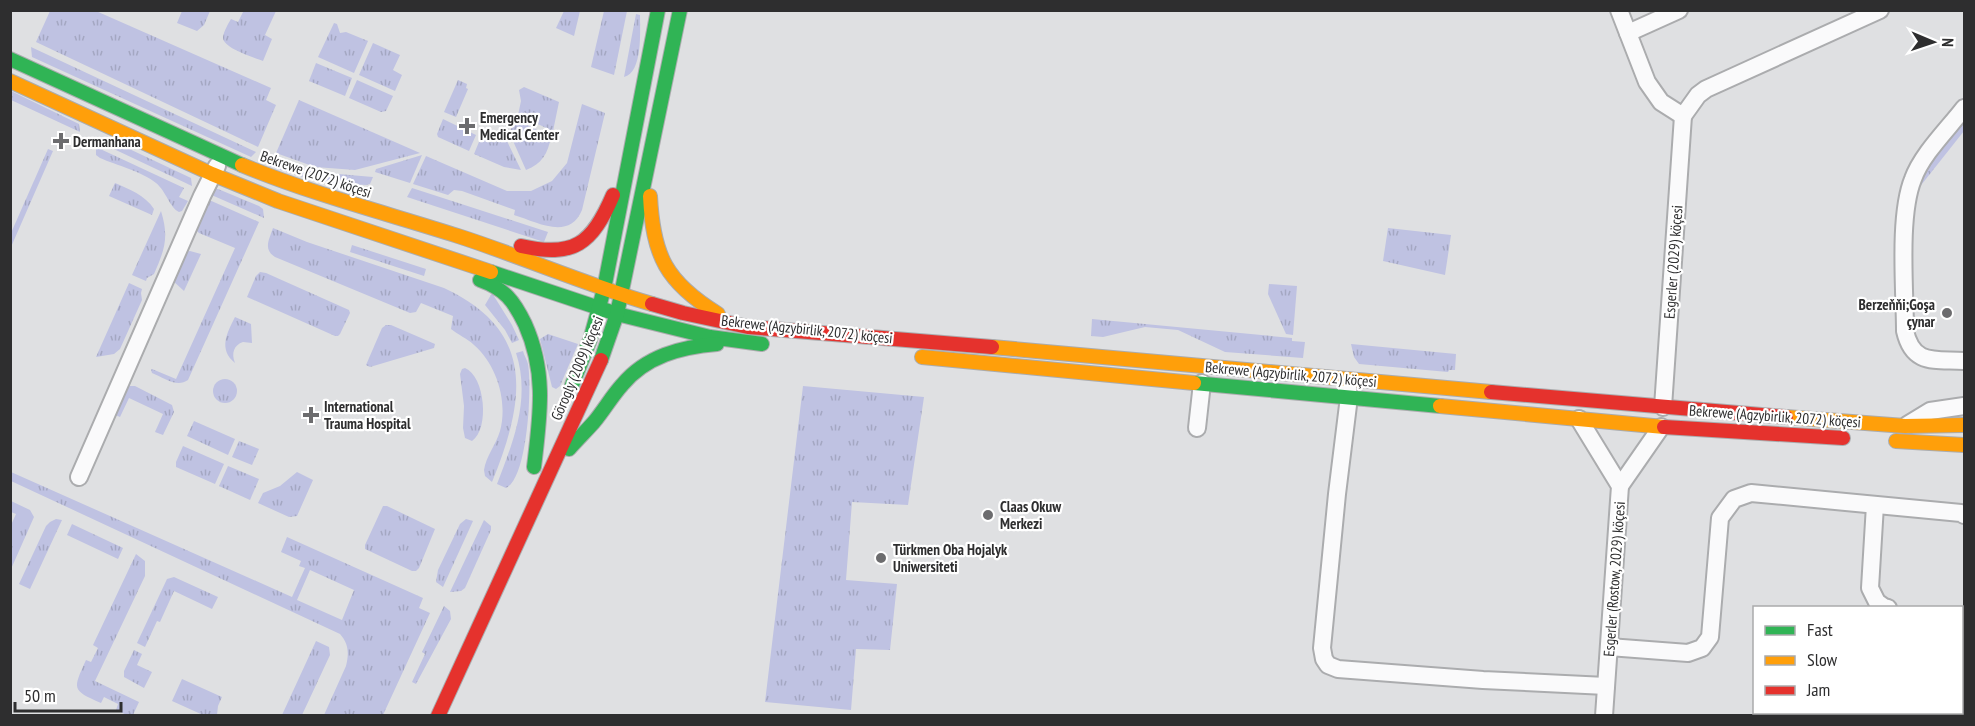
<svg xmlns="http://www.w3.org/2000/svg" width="1975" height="726" viewBox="0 0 1975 726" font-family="'PT Sans Narrow',sans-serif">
	<defs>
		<pattern id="grass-tufts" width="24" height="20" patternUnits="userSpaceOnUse" patternTransform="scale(1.5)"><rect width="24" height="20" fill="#bfc2e2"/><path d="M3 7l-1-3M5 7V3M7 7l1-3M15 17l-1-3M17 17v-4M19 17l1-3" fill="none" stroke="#a4a7c2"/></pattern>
	</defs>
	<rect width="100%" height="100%" fill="#dfe0e2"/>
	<g fill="url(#grass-tufts)" fill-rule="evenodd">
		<path d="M244 10 276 11 265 35 272 39 263 61C253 57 222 48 223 37 224 31 228 24 231 19L238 22Z"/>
		<polygon points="50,11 96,11 271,88 266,100 276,105 258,147 36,42"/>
		<polygon points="182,11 182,10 210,11 204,25 197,31 177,23"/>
		<polygon points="564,11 580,11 574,36 556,28"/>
		<polygon points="604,11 627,11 614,75 591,67"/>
		<path d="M636 14 640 15C640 30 643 73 624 77Z"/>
		<polygon points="334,23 337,24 340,33 346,32 368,41 354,73 318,57"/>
		<polygon points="373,43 400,55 393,70 402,75 395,91 359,75"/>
		<polygon points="31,47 256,152 251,157 32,57"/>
		<polygon points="316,63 352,78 345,96 309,81"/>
		<polygon points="357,80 393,96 386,111 381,112 349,98"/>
		<polygon points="458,80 467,84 466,88 468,89 456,117 444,112"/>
		<polygon points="524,87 559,102 553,131 518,115 521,101 519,90"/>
		<polygon points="11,91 79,124 80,132 11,100"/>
		<polygon points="299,100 420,153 355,170 315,167 276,153"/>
		<path d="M582 104 605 113 582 210C569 241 537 222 514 215L515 210 462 191 454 190 448 195 413 184 426 156 507 191H531L552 181 567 163Z"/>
		<polygon points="443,119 476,135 469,151 438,137 437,134"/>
		<path d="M517 120 551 137C548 153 542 164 526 170L509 132Z"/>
		<polygon points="1964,121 1964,131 1918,189 1929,164"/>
		<polygon points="504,135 521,170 504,167 474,154 481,137 491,139"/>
		<polygon points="106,138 191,178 192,186 99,142"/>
		<path d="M96 147 184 188 179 197 188 201 182 211 179 212C170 208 166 191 156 183 143 172 116 165 100 158L96 155Z"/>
		<polygon points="48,149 53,151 11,247 11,233"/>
		<polygon points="422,155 410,183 375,172 376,169"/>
		<polygon points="272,157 315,172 373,177 370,184 366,185 319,182 268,166"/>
		<path d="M115 183C129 189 145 195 154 209L152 215 109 196Z"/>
		<polygon points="412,188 548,232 544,242 407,197"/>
		<polygon points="214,189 218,189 259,206 263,209 264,218 207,193"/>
		<path d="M207 199 259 222 188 380C177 388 164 378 152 373L151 370 152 369 176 379 235 248 199 233 196 230Z"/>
		<path d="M161 211C169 237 165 249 154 274L147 278 146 281 132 275Z"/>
		<path d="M273 228 307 242 444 288C537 331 525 401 492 482L485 476 484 470C486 456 496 445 500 431 508 402 497 365 474 345 467 338 458 335 451 329L453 316 421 303 416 312 410 313 275 257C263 249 269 240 273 228Z"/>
		<polygon points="1388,228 1451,235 1445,275 1383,261"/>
		<polygon points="352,245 426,269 424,276 350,252"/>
		<polygon points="190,251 201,254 184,291 172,280 185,252"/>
		<polygon points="260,272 266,273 349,310 350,313 340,334 338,336 335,336 247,297 256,276"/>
		<polygon points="129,283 142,289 141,293 142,300 120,349 114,354 96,357"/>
		<polygon points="1269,284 1297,286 1293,335 1286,334 1268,294"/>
		<polygon points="492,293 512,325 519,340 512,343 505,330 485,305"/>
		<path d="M235 317 251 324 252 343 243 342C234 345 231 353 235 363 218 349 227 333 235 317Z"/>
		<polygon points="1092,319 1292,338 1292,341 1305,342 1303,358 1225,352 1178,330 1145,327 1103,337 1091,336"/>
		<polygon points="386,325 391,325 435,344 434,348 370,367 366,365 382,328"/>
		<polygon points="548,334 578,344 560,386 556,389 552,387 540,339"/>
		<polygon points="1351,344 1456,354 1455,370 1449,370 1448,372 1359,364 1354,357"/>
		<path d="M523 351C524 355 527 360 528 364 532 386 528 478 506 488L497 484C513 442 531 399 516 353Z"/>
		<path d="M465 368C485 376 490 429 472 441L465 438 463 428 464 406 460 374 462 369Z"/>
		<circle cx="225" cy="391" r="12"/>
		<polygon points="128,386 135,386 172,405 174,412 163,435 155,432 163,414 129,398 120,417 113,414 125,389"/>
		<polygon points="803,386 924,397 908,505 852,502 846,580 897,584 890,650 856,649 851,710 765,702"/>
		<polygon points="194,421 235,439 228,455 187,436"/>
		<polygon points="239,441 259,449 252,465 232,457"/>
		<polygon points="183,446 224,464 215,484 176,467 176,462"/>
		<polygon points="228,466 259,479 250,500 219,486"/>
		<path d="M11 472 292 597 305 568 299 566 301 561 281 552 287 537 423 598 419 608 430 613 383 715H324L346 666C349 654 349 644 340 634L11 481ZM310 570 354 590 342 620 297 600Z"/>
		<polygon points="297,472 313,480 297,516 289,517 258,503 263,493 280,486"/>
		<polygon points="11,501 30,510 34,517 11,569 11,525 16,514 11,512"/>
		<polygon points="383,506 387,506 435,529 419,568 416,571 412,571 365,549 365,545"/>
		<polygon points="56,519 62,520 30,589 19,584 46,526 50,522"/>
		<polygon points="466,519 473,521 443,587 436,582 438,570 460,524"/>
		<polygon points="484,520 491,526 491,530 465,588 461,591 450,592"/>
		<polygon points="72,524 123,548 118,559 67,535"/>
		<path d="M136 554 145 561V576L95 681 139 702 133 715H127L116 710 118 704 104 697 101 703C71 690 73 689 86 660L91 662 98 648 93 645Z"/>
		<polygon points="174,577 218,597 212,609 174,591 160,622 157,621 145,647 137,643 167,579"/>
		<polygon points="444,606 450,611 451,619 416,684 412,682 425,654 422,652"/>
		<polygon points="316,641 329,647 330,655 302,715 282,715"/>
		<polygon points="134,650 142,654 137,665 152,672 144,688 124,677 124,671"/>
		<polygon points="182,679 222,697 218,706 217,715 203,715 172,701"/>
	</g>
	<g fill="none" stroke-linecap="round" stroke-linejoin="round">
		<defs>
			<g id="street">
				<polyline points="1619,10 1647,82 1661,102 1683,116"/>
				<polyline points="1628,33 1679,10"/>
				<path d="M1964 108C1948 129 1922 154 1913 179 1898 216 1905 291 1905 331 1913 366 1935 359 1964 361"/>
				<polyline points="1683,116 1698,95 1706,89 1880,10"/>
				<polyline points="1348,388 1349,397 1337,494 1322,648 1324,659 1328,665 1338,669 1483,680 1606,686"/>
				<polyline points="1663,407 1683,116"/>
				<polyline points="1579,419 1620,486 1604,716"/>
				<polyline points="1907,425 1930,411 1964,406"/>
				<polyline points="1197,428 1202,383"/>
				<polyline points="79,477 202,196 217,166"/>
				<polyline points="1620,486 1661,427"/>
				<polyline points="1875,505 1870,588 1877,602 1884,607 1888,608"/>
				<polyline points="1609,647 1688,653 1702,648 1710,637 1720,518 1734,499 1751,493 1961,513 1964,515"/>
				<polyline points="1921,716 1921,712"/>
			</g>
			<g id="fast">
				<polyline points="10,59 242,165"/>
				<polyline points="491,272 617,314 710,337 762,344"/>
				<path d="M480 280C505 289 514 301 525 324 547 373 540 416 534 467"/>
				<polyline points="601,360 617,314 680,10"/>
				<polyline points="1194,383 1440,406"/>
				<polyline points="572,385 590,340 604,289 658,10"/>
				<path d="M569 449C577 440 586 431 594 422 604 410 612 396 622 385 646 356 681 347 717 344"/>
			</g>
			<g id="slow">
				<polyline points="10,81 212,174 278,201 491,272"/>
				<path d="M242 165C312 194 386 213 458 236 523 257 587 285 652 304"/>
				<path d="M650 196C653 256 666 282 718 314"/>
				<polyline points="992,347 1491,392"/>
				<polyline points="922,357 1194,383"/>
				<polyline points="1440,406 1664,427"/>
				<polyline points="1786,417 1905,426 1964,425"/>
				<polyline points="1896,441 1964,445"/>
			</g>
			<g id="jam">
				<path d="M521 246C574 258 592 244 613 195"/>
				<polyline points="652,304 683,313 748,327 992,347"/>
				<polyline points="1491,392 1786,417"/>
				<polyline points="1664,427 1843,438"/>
				<polyline points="438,716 601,360"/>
			</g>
		</defs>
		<use href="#street" stroke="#abacae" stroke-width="20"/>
		<use href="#fast" stroke="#abacae" stroke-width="16"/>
		<use href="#slow" stroke="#abacae" stroke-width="16"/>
		<use href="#jam" stroke="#abacae" stroke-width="16"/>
		<use href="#street" stroke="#fafafb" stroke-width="16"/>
		<use href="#fast" stroke="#30b455" stroke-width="14"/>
		<use href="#slow" stroke="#ff9f0a" stroke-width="14"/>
		<use href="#jam" stroke="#e5322d" stroke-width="14"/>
	</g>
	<g fill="#6c6c6e" stroke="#fff" stroke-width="2">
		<path d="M464 117h6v6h6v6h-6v6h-6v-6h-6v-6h6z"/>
		<path d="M58 132h6v6h6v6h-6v6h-6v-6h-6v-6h6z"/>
		<circle cx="1947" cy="313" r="6"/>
		<path d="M308 406h6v6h6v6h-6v6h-6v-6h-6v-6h6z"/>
		<circle cx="988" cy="515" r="6"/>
		<circle cx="881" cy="558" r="6"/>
	</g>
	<g text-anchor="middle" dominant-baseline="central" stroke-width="4.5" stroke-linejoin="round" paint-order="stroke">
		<g font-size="15" font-weight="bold" fill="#2e2e2f" stroke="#fff" text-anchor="start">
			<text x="480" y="117">Emergency<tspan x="480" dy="17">Medical Center</tspan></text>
			<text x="73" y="141">Dermanhana</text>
			<text x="1935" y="304" text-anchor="end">Berzeňňi;Goşa<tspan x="1935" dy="17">çynar</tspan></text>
			<text x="324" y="406">International<tspan x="324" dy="17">Trauma Hospital</tspan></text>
			<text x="1000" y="506">Claas Okuw<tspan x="1000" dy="17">Merkezi</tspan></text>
			<text x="893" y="549">Türkmen Oba Hojalyk<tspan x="893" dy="17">Uniwersiteti</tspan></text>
		</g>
		<g font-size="15" fill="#2e2e2f" stroke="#fff">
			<text transform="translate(316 174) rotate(19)">Bekrewe (2072) köçesi</text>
			<text transform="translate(1673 262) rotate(-86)">Esgerler (2029) köçesi</text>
			<text transform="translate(807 329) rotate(6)">Bekrewe (Agzybirlik, 2072) köçesi</text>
			<text transform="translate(577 368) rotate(-67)">Görogly (2009) köçesi</text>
			<text transform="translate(1291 374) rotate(5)">Bekrewe (Agzybirlik, 2072) köçesi</text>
			<text transform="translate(1775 416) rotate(4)">Bekrewe (Agzybirlik, 2072) köçesi</text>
			<text transform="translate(1614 579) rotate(-86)">Esgerler (Rostow, 2029) köçesi</text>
		</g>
	</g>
	<rect width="1975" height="726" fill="none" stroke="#2e2e2f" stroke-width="24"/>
	<rect x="1753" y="606" width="210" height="108" fill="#ffffff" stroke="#ababac" stroke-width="1.5"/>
	<rect x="1765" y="626" width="30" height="9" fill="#30b455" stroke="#ababac" stroke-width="1.5"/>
	<text x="1807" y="636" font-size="18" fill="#2e2e2f">Fast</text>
	<rect x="1765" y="656" width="30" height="9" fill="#ff9f0a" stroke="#ababac" stroke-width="1.5"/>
	<text x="1807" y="666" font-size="18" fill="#2e2e2f">Slow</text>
	<rect x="1765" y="686" width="30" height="9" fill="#e5322d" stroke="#ababac" stroke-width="1.5"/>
	<text x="1807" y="696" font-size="18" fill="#2e2e2f">Jam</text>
	<g transform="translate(1933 42) rotate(92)" stroke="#ffffff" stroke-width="4.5" paint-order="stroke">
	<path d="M0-4.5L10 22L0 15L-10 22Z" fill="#2e2e2f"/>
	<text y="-9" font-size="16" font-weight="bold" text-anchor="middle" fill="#2e2e2f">N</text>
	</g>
	<path d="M15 702v9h106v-9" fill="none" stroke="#2e2e2f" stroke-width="3"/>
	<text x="24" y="702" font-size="18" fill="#2e2e2f" stroke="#ffffff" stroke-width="4.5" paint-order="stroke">50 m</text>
</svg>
